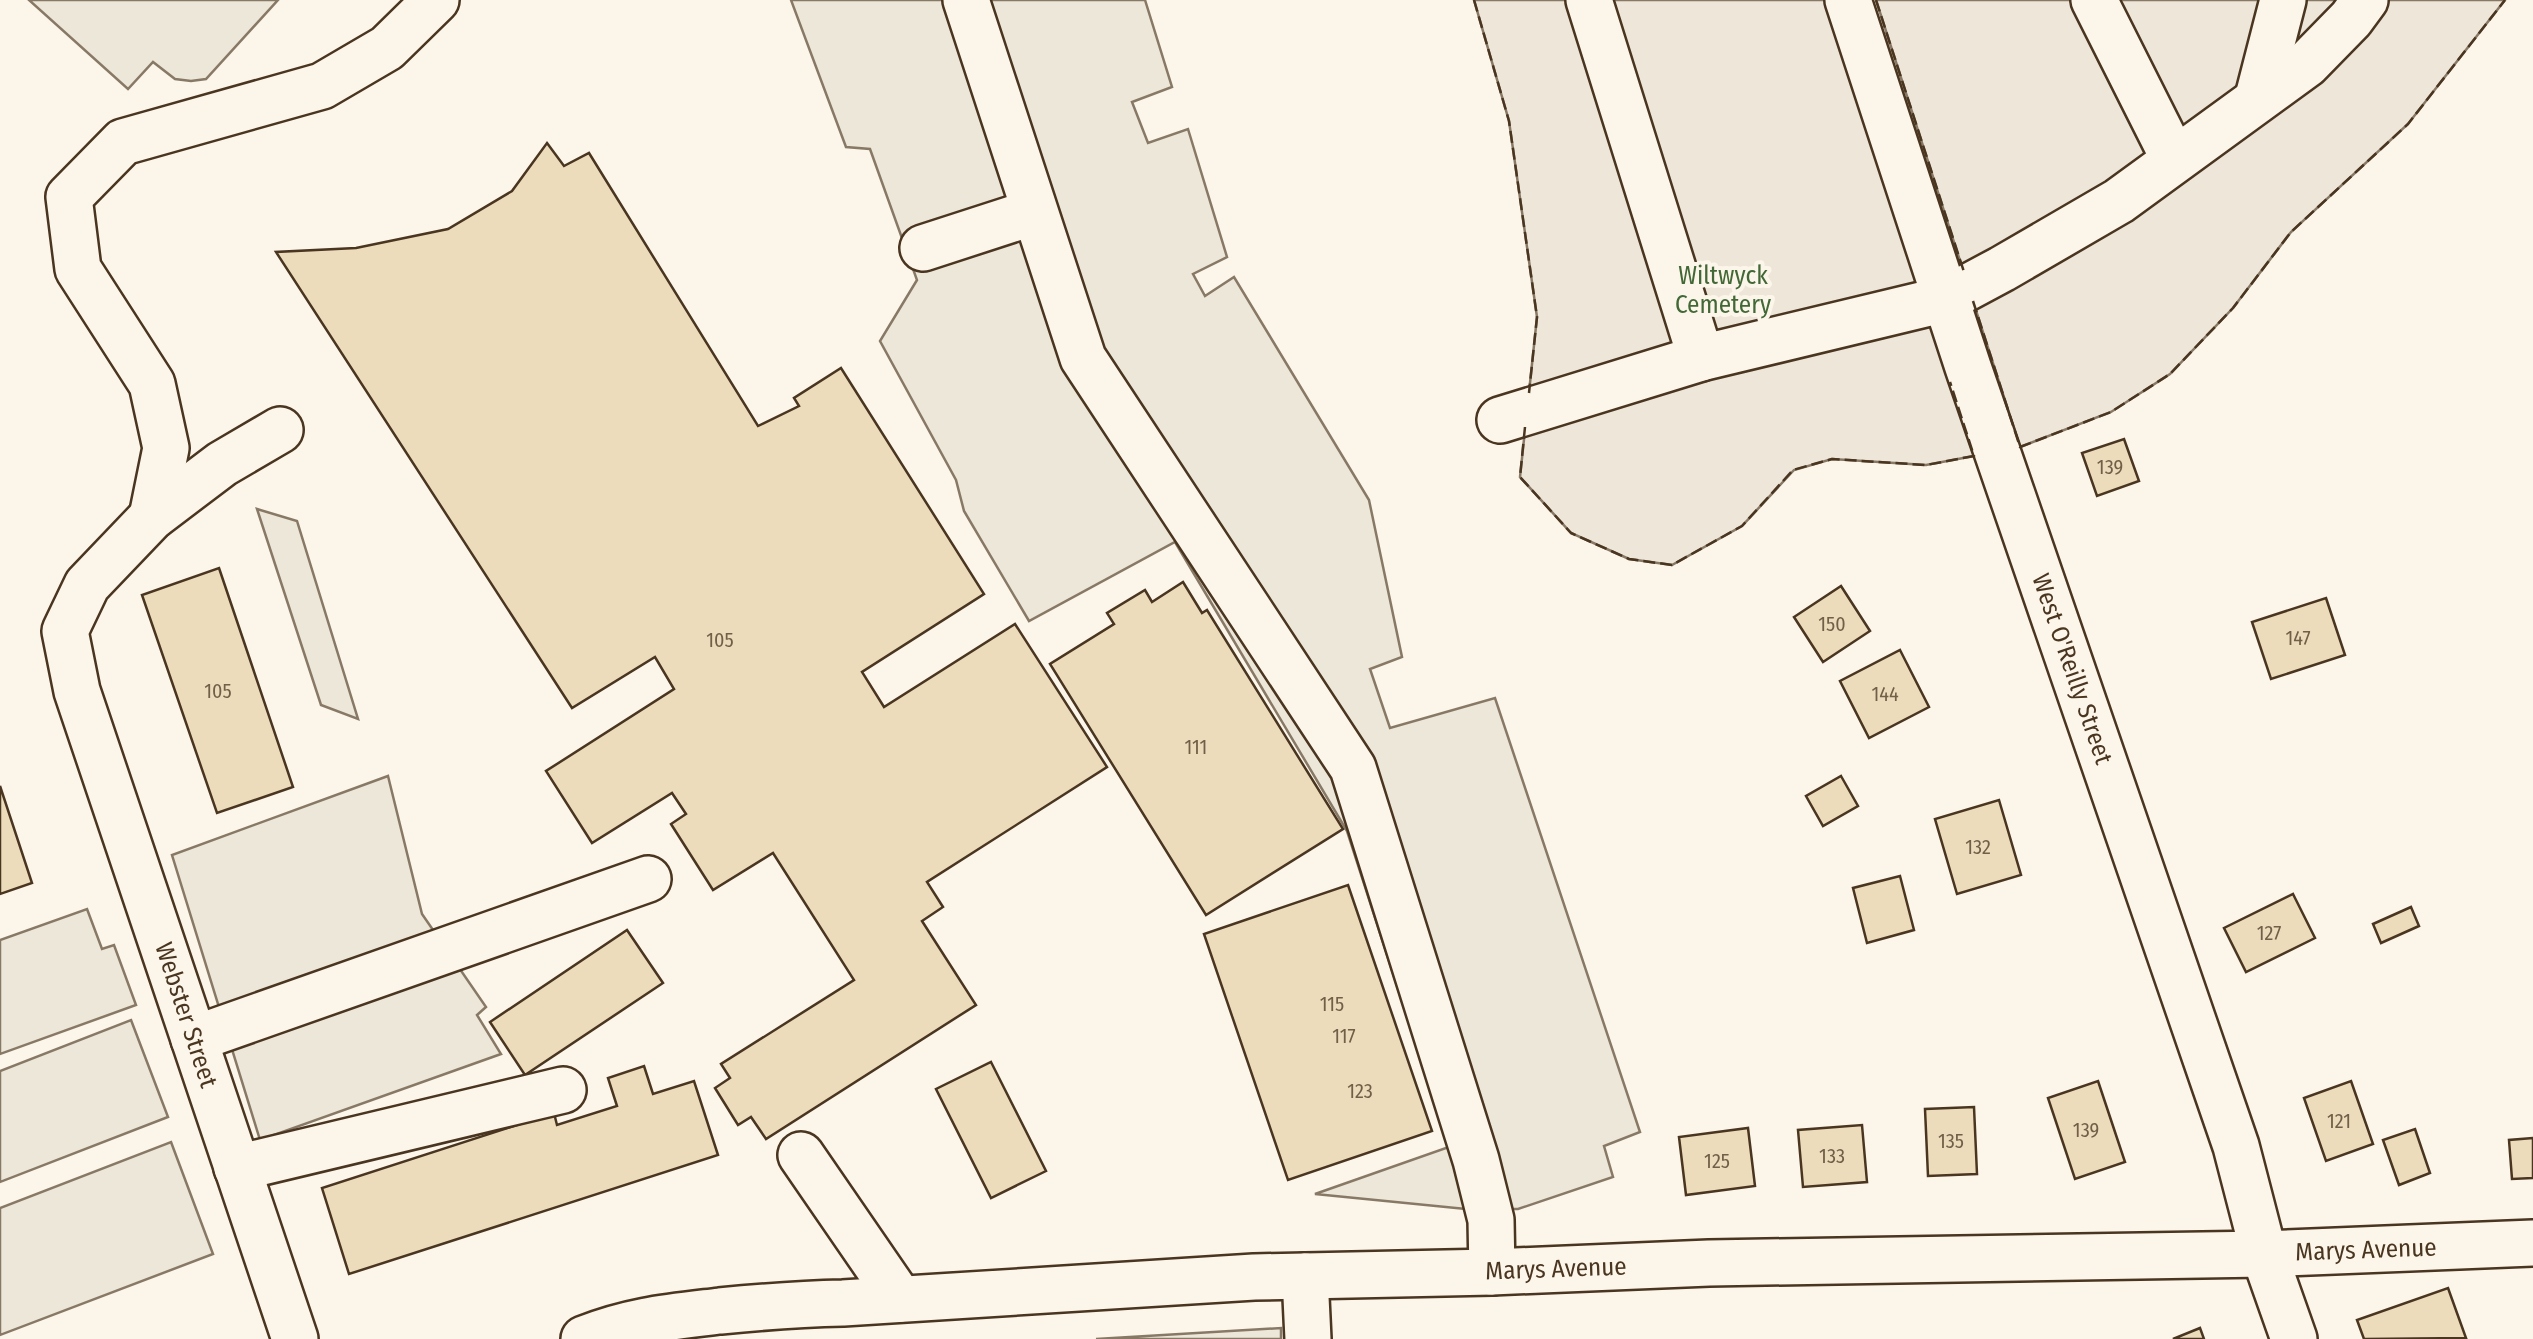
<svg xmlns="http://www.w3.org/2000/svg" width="2533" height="1339" viewBox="0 0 2533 1339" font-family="'Fira Sans Condensed',sans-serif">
	<rect width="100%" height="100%" fill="#fbf6e9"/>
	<g fill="#ede6d9" stroke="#887966" stroke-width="2.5">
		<polygon points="1474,0 1825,0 1974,456 1926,465 1832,459 1794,470 1742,526 1672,565 1629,559 1571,533 1520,477 1537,317 1509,121"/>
		<polygon points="1876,0 2505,0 2408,124 2291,232 2233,308 2170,374 2111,412 2020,447"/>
	</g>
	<g fill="#ede7d9" stroke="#887966" stroke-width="2.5">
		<polygon points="29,0 278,0 206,79 191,81 175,79 153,62 128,89"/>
		<polygon points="791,0 1145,0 1172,87 1132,102 1148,143 1188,129 1227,257 1193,274 1205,296 1234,277 1369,500 1402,657 1370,669 1390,728 1495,698 1640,1132 1604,1146 1613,1177 1518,1209 1466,1209 1315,1194 1449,1147 1347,831 1175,542 1029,621 964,511 956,480 880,341 917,280 870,149 846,147"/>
		<polygon points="257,509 297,521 358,719 321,705"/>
		<polygon points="388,776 422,914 486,1007 477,1015 501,1054 260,1140 172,855"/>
		<polygon points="87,909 102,949 114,945 136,1005 0,1054 0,940"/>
		<polygon points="131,1020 168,1117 0,1182 0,1071"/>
		<polygon points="171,1142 213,1254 0,1335 0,1208"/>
		<polygon points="1281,1328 1281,1339 1096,1339"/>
	</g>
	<g fill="#ecdcbc" stroke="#4a3520" stroke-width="2.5">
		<polygon points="547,143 564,166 589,153 758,426 799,406 794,398 841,368 984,594 862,672 884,707 1015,624 1107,767 927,882 943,907 922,921 976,1005 766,1139 751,1117 738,1125 715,1088 730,1078 721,1064 854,980 773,853 713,890 671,824 686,814 672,793 592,843 546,771 674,689 655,657 572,708 276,252 356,248 448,229 512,191"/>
		<polygon points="2124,439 2139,481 2097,496 2082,453"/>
		<polygon points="219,568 293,787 217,813 142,595"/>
		<polygon points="1183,582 1202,613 1207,610 1343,829 1206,915 1050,664 1114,624 1107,613 1145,590 1152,602"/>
		<polygon points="1841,586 1870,631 1823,662 1794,617"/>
		<polygon points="2326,598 2345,655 2271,679 2252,622"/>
		<polygon points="1900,650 1929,707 1869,738 1840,681"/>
		<polygon points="1841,776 1858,806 1823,826 1806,796"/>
		<polygon points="0,786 32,883 0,894"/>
		<polygon points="1999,800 2021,875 1957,894 1935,819"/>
		<polygon points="1900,876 1914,930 1867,943 1853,888"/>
		<polygon points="1348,885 1432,1131 1288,1180 1204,934"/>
		<polygon points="2293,894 2315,938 2246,972 2224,928"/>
		<polygon points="2411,907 2419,926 2381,943 2373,924"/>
		<polygon points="627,930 663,983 525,1075 490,1022"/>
		<polygon points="991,1062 1046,1171 991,1198 936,1089"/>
		<polygon points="644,1066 653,1094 694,1081 718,1155 349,1274 322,1188 554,1113 557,1125 617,1106 608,1078"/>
		<polygon points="2098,1081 2125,1162 2075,1179 2048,1098"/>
		<polygon points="2351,1081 2373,1144 2326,1161 2304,1098"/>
		<polygon points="1974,1107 1977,1174 1928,1176 1925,1109"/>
		<polygon points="1862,1125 1867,1182 1803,1187 1798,1130"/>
		<polygon points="1748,1128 1755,1186 1686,1195 1679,1137"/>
		<polygon points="2415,1129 2430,1173 2399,1185 2383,1140"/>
		<polygon points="2533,1138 2533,1178 2512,1179 2509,1140"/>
		<polygon points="2448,1288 2466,1338 2364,1339 2357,1320"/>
		<polygon points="2200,1328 2204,1339 2173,1339"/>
	</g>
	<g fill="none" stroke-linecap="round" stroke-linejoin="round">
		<defs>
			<g id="minor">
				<polyline points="966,0 1083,358 1353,768 1476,1160 1491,1220 1492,1272"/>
				<polyline points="1589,0 1701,358 1946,299 2002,269 2119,201 2307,64 2351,19 2365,0"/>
				<polyline points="1848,0 1968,367 2236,1146 2264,1254 2294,1339"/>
				<polyline points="2094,0 2174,159"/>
				<polyline points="2258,97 2283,0"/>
				<polyline points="923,248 1034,212"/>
				<polyline points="1500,420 1701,358"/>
				<polyline points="280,430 222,464 152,517 87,585 65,631 77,691 295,1339"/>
				<polyline points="152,517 166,448 152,384 78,269 69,197 123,142 322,86 387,48 436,0"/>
				<polyline points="194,1039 648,879"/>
				<polyline points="801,1155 900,1299"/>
				<polyline points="237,1168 563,1090"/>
				<polyline points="1305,1276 1308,1339"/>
				<path d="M584 1339C632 1320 670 1317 720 1311 761 1307 802 1304 843 1303L1254 1277 1492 1272 1709 1263 2264 1254 2533 1243"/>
			</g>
		</defs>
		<use href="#minor" stroke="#4a3520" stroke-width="50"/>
		<use href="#minor" stroke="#fbf6e9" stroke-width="45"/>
		<g stroke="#4a3520" stroke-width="2.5" stroke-dasharray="12 5" stroke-linecap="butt">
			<polyline points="1474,0 1509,121 1537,317 1529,393"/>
			<polyline points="1876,0 1964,272"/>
			<polyline points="1973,301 2020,447 2111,412 2170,374 2233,308 2291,232 2408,124 2505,0"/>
			<polyline points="1525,427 1520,477 1571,533 1629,559 1672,565 1742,526 1793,470 1832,459 1926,465 1974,456 1950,382"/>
		</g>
	</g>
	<g text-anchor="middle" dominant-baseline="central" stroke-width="8" stroke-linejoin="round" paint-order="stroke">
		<g font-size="20" fill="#725f47">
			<text x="2110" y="467">139</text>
			<text x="1832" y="624">150</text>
			<text x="2298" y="638">147</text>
			<text x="720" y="640">105</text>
			<text x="218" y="691">105</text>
			<text x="1885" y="694">144</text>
			<text x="1196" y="747">111</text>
			<text x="1978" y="847">132</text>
			<text x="2269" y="933">127</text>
			<text x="1332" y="1004">115</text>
			<text x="1344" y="1036">117</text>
			<text x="1360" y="1091">123</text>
			<text x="2339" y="1121">121</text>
			<text x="2086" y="1130">139</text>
			<text x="1951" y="1141">135</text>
			<text x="1832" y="1156">133</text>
			<text x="1717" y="1161">125</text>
		</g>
		<g font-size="25" fill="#436837" stroke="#fbf6e9">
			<text x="1723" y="276">Wiltwyck<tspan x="1723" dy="29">Cemetery</tspan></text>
		</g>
		<g font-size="25" fill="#4a3520" stroke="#fbf6e9">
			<text transform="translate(2072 669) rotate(71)">West O'Reilly Street</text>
			<text transform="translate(186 1015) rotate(72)">Webster Street</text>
			<text transform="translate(2366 1250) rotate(-2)">Marys Avenue</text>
			<text transform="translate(1556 1269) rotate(-2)">Marys Avenue</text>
		</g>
	</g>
</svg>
